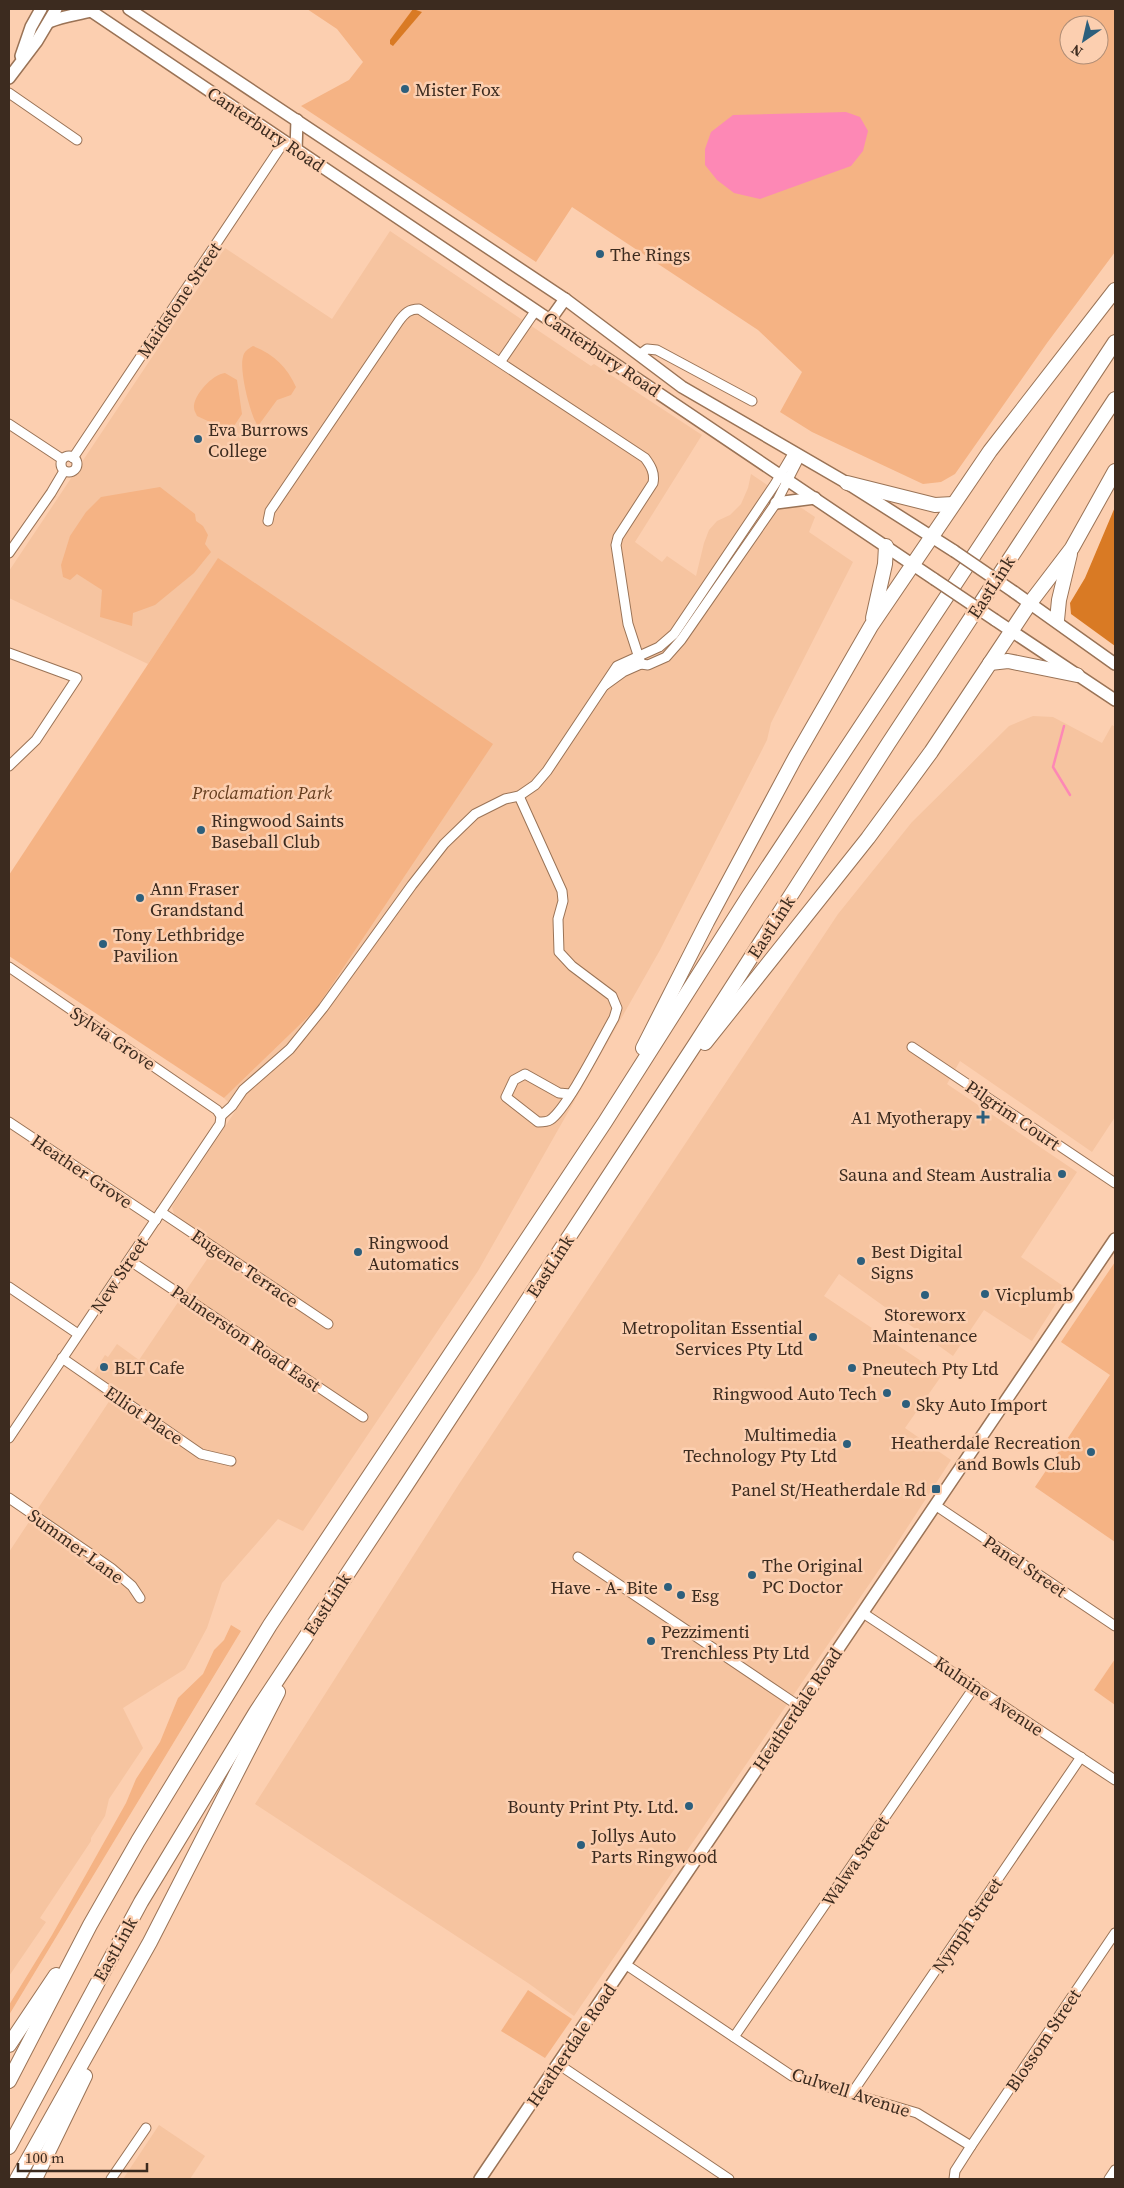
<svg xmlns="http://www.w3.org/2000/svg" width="1124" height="2188" viewBox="0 0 1124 2188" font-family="'Source Serif 4',serif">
	<rect width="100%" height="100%" fill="#fccfb0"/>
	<g fill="#f6c4a0">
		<polygon points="390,231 591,366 594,364 702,435 635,542 662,562 667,556 696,576 704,543 709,530 717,521 730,515 741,504 748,488 751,474 815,517 809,532 853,562 771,723 767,740 660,950 478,1271 303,1531 278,1519 222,1583 207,1628 185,1669 123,1708 143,1748 109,1799 105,1816 91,1838 91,1841 40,1918 46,1922 9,1976 9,1552 110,1400 87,1383 105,1355 108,1357 117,1344 139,1360 212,1252 171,1223 175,1217 172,1207 175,1202 236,1110 224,1098 315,1010 218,559 148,664 9,598 9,571 225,248 332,319"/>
		<polygon points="1033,716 1053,717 1102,743 1112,725 1115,727 1115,1117 1092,1152 960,1061 947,1084 1077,1172 1021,1257 1066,1288 1032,1341 984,1310 953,1356 839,1274 824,1296 942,1375 905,1428 951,1460 894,1548 574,2016 528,1983 255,1804 459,1484 838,914 912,822 1009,726"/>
		<polygon points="159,2125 205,2156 190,2179 123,2179"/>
	</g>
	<g fill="#f5b384" fill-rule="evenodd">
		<path d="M307 9H1115V252L1047 343 955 474 941 482 923 484 812 432 780 412 802 372 758 330 572 207 536 262 301 106 349 80 363 62 337 29ZM1069 25H1099V55H1069Z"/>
		<path d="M253 346C274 354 287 367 296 387L291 395 277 400 258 426C250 415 239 369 243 357 244 351 248 349 253 346Z"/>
		<path d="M225 373 237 380 242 414 234 426 223 428 197 416C196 413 194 411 194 408 193 395 213 374 225 373Z"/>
		<polygon points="160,487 195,514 196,521 203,526 208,535 205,544 211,552 194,573 155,605 133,613 132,626 100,617 102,590 77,574 70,580 63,577 61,565 70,536 86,512 101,497"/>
		<polygon points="218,558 493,744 315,1010 224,1098 9,956 9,875"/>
		<polygon points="1115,1262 1115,1542 1035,1487 1110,1375 1061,1342"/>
		<polygon points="231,1625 241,1631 9,2015 9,2005 52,1935 126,1803 136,1779 160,1742 178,1698 203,1674 214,1650 224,1640"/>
		<polygon points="1115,1659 1115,1705 1094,1690"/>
		<polygon points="528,1990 572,2019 545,2058 501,2031"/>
	</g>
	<g fill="#d97a24">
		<polygon points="413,9 422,12 393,46 390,44 390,40"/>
		<polygon points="1115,507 1115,646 1071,614 1070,603 1085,578"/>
	</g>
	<polygon fill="#fd88b5" points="846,112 860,117 868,131 863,151 851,166 760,199 734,193 717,180 705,165 705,149 711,132 733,115"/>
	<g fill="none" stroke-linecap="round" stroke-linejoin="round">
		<polyline stroke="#fd88b5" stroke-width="2.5" points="1064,726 1053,767 1070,795"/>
		<defs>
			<g id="minor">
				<polyline points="9,93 77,140"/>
				<polyline points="639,355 647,349 657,350 752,401"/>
				<polyline points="501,361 536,310"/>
				<polyline points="9,424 62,459"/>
				<circle cx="69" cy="464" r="8"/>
				<polyline points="73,458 284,142"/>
				<path d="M268 521 270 511 399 321C405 313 409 309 419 309L645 458C651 466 655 473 653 483L618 537 616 545 628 624 641 664"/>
				<polyline points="9,553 51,493 64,471"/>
				<polyline points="9,653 77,678 36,740 9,766"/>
				<polyline points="605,685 623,672 641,664 648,665 666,657 681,640 776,503 800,456"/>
				<path d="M519 796 562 891 563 901 558 919 559 952 572 966 612 996 617 1008 614 1018C602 1039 567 1109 550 1120 547 1122 542 1122 538 1122L506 1097 514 1080 525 1074 559 1093 570 1094"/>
				<polyline points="9,967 217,1110 221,1116 220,1124 9,1438"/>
				<polyline points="912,1047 1115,1183"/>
				<polyline points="221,1116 232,1106 243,1090 290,1049 323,1008 412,885 444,844 475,814 505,799 519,796 535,785 547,771 617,666 659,647 674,634 775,484 794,452"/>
				<polyline points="9,1122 156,1220"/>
				<polyline points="161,1212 328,1324"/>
				<polyline points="129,1260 363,1417"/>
				<polyline points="9,1287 78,1334"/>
				<polyline points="62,1358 201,1454 231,1461"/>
				<polyline points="9,1498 111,1568 132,1586 140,1598"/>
				<polyline points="935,1505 1115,1626"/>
				<polyline points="578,1557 799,1706"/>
				<polyline points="863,1613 1115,1780"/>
				<polyline points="625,1964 792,2076 917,2113 971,2146 955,2171 954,2179"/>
				<polyline points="734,2037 975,1686"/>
				<polyline points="558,2064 729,2179"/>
				<polyline points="852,2093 1081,1757"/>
				<polyline points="971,2146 1115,1933"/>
				<polyline points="111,2179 146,2128"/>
				<polyline points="1109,2179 1115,2170"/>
			</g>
			<g id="major">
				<polyline points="88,9 934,579"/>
				<polyline points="129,9 565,299 682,387 847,483 954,551"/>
				<path d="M49 22C64 16 76 15 91 11"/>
				<polyline points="21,56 31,27 41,9"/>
				<polyline points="9,78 37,41 56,9"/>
				<polyline points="296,150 297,120"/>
				<polyline points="550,320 565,299"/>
				<polyline points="776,503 815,498"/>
				<polyline points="1014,592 1115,664"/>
				<polyline points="995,620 1115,700"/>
				<polyline points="480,2179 1115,1239"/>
			</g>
			<g id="highway">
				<polyline points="847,483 935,505 953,504"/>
				<polyline points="873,618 885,564 886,546"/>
				<polyline points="1057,620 1059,600 1070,554"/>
				<polyline points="990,663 1008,661 1077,675"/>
				<polyline points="705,1043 868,838 931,752 1030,603 1072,548 1115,471"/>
				<polyline points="643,1048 707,922 795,758 871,626 990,451 1115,290"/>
				<polyline points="9,2045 56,1975"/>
				<polyline points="9,2081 90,1925 138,1841 270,1625 605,1122 748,897 1115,342"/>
				<polyline points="9,2147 141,1902 256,1712 407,1484 696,1043 888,744 1115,399"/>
				<polyline points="17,2179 150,1942 278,1692"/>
				<polyline points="35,2179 85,2076"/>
			</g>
		</defs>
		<use href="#minor" stroke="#9a7356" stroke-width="11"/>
		<use href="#major" stroke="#9a7356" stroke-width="14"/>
		<use href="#highway" stroke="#9a7356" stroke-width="16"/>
		<use href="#minor" stroke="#fff" stroke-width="9"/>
		<use href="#major" stroke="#fff" stroke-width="11"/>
		<use href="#highway" stroke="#fff" stroke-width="14"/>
		<defs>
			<g id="major-bridge">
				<polyline points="954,551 1014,592"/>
				<polyline points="934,579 995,620"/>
			</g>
		</defs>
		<use href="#major-bridge" stroke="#9a7356" stroke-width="14" stroke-linecap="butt"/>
		<use href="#major-bridge" stroke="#fff" stroke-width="11"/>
	</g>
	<g fill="#2d5f7c" stroke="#fccfb0" stroke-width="2">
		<circle cx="405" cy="89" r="5"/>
		<circle cx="600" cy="254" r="5"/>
		<circle cx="198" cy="439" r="5"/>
		<circle cx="201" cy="830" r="5"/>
		<circle cx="140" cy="898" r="5"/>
		<circle cx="103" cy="944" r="5"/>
		<path d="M980.5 1109.5h5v5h5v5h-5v5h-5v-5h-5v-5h5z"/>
		<circle cx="1062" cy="1174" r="5"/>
		<circle cx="358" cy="1252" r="5"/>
		<circle cx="861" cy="1261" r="5"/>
		<circle cx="985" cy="1294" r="5"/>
		<circle cx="925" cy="1295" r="5"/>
		<circle cx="813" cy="1337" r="5"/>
		<circle cx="104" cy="1367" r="5"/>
		<circle cx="852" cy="1368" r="5"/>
		<circle cx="887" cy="1393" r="5"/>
		<circle cx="906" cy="1404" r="5"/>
		<circle cx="847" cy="1444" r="5"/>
		<circle cx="1091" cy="1452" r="5"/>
		<rect x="931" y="1484" width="10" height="10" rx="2.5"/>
		<circle cx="752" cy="1575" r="5"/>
		<circle cx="668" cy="1587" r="5"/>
		<circle cx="681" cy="1595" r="5"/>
		<circle cx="651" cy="1641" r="5"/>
		<circle cx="689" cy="1806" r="5"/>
		<circle cx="581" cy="1845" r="5"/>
	</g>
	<g text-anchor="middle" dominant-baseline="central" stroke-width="5" stroke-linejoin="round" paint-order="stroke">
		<g font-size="18" fill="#3c2b1f" stroke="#fccfb0" text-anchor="start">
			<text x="415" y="89">Mister Fox</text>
			<text x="610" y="254">The Rings</text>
			<text x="208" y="429">Eva Burrows<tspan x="208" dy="21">College</tspan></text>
			<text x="211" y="820">Ringwood Saints<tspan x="211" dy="21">Baseball Club</tspan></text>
			<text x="150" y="888">Ann Fraser<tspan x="150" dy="21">Grandstand</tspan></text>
			<text x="113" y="934">Tony Lethbridge<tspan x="113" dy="21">Pavilion</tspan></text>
			<text x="972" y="1117" text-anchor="end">A1 Myotherapy</text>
			<text x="1052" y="1174" text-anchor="end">Sauna and Steam Australia</text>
			<text x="368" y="1242">Ringwood<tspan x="368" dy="21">Automatics</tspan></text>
			<text x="871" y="1251">Best Digital<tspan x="871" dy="21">Signs</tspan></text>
			<text x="995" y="1294">Vicplumb</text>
			<text x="925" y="1314" text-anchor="middle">Storeworx<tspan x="925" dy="21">Maintenance</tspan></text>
			<text x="803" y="1327" text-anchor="end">Metropolitan Essential<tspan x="803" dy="21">Services Pty Ltd</tspan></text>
			<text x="114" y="1367">BLT Cafe</text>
			<text x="862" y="1368">Pneutech Pty Ltd</text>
			<text x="877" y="1393" text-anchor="end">Ringwood Auto Tech</text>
			<text x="916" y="1404">Sky Auto Import</text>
			<text x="837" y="1434" text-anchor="end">Multimedia<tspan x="837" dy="21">Technology Pty Ltd</tspan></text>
			<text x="1081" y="1442" text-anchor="end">Heatherdale Recreation<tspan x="1081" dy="21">and Bowls Club</tspan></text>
			<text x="926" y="1489" text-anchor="end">Panel St/Heatherdale Rd</text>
			<text x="762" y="1565">The Original<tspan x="762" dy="21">PC Doctor</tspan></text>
			<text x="658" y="1587" text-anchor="end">Have - A- Bite</text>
			<text x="691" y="1595">Esg</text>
			<text x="661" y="1631">Pezzimenti<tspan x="661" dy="21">Trenchless Pty Ltd</tspan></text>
			<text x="679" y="1806" text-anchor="end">Bounty Print Pty. Ltd.</text>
			<text x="591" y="1835">Jollys Auto<tspan x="591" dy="21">Parts Ringwood</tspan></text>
		</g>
		<g font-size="18" fill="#3c2b1f" stroke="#fccfb0">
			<text transform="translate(266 129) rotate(34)">Canterbury Road</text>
			<text transform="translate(179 300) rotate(-56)">Maidstone Street</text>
			<text transform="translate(602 354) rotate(34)">Canterbury Road</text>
			<text transform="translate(991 587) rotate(-57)">EastLink</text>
			<text transform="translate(771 927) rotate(-57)">EastLink</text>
			<text transform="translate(113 1038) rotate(34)">Sylvia Grove</text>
			<text transform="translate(1013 1115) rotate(34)">Pilgrim Court</text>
			<text transform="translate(82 1171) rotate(34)">Heather Grove</text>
			<text transform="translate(550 1266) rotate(-57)">EastLink</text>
			<text transform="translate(245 1268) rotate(34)">Eugene Terrace</text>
			<text transform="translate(119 1275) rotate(-56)">New Street</text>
			<text transform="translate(246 1338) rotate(34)">Palmerston Road East</text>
			<text transform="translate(144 1415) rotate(34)">Elliot Place</text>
			<text transform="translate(76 1546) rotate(36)">Summer Lane</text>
			<text transform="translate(1025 1566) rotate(34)">Panel Street</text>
			<text transform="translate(327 1604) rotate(-57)">EastLink</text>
			<text transform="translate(989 1696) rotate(34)">Kulnine Avenue</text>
			<text transform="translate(797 1709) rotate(-56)">Heatherdale Road</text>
			<text transform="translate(855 1861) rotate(-56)">Walwa Street</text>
			<text transform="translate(967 1925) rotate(-56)">Nymph Street</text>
			<text transform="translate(115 1949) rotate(-61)">EastLink</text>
			<text transform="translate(1043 2040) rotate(-56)">Blossom Street</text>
			<text transform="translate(571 2045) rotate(-56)">Heatherdale Road</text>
			<text transform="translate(851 2092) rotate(18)">Culwell Avenue</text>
		</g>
		<g font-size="18" font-style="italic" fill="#653d1e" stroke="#fccfb0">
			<text x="262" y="792">Proclamation Park</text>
		</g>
	</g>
	<rect width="1124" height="2188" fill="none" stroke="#3c2b1f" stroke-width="20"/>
	<g transform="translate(1084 40) rotate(214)"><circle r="24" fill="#fccfb0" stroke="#af8d76"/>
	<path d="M0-4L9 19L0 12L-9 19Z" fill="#2d5f7c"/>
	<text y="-8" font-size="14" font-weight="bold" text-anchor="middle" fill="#3c2b1f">N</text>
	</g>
	<path d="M18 2163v8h129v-8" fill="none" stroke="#3c2b1f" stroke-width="2.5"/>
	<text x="25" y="2163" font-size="15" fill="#3c2b1f" stroke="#fccfb0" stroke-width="4" paint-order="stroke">100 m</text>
</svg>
